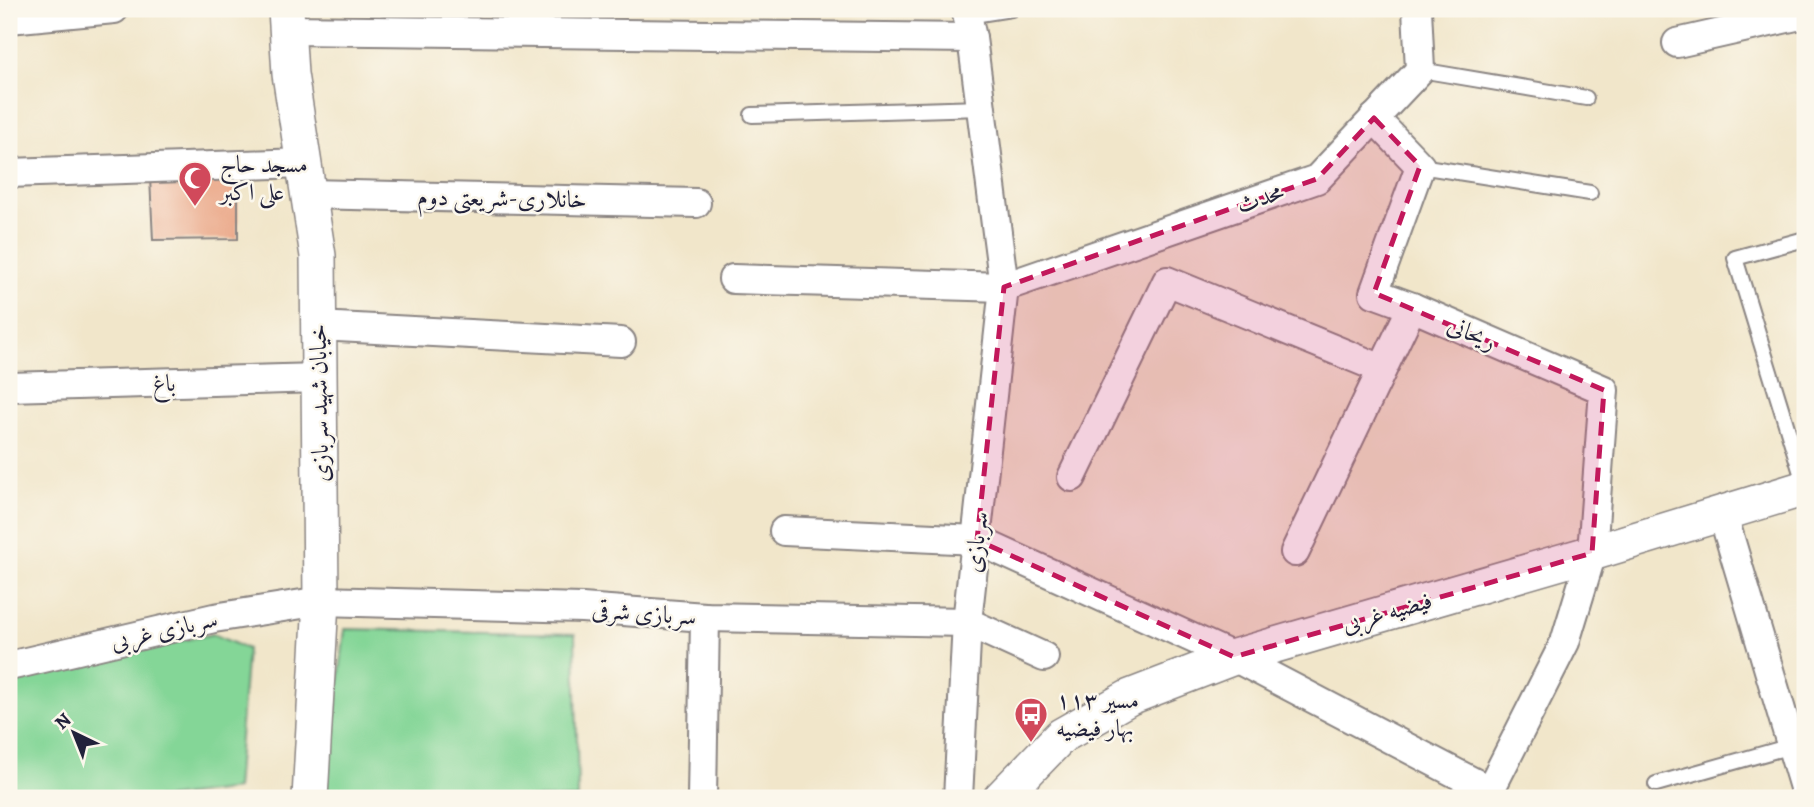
<svg xmlns="http://www.w3.org/2000/svg" width="1814" height="807" viewBox="0 0 1814 807" font-family="Alegreya,Amiri,serif">
	<rect width="100%" height="100%" fill="#fbf7ec"/>
	<filter id="ink" filterUnits="userSpaceOnUse"><feTurbulence type="fractalNoise" baseFrequency=".0143" numOctaves="2"/><feDisplacementMap in="SourceGraphic" scale="14" xChannelSelector="R" yChannelSelector="G"/><feConvolveMatrix kernelMatrix="1 2 1 2 8 2 1 2 1" color-interpolation-filters="sRGB"/></filter>
	<filter id="wash" filterUnits="userSpaceOnUse"><feTurbulence type="fractalNoise" baseFrequency=".00686" numOctaves="4" result="noise"/><feDisplacementMap in="SourceGraphic" scale="28" xChannelSelector="R" yChannelSelector="G"/><feGaussianBlur stdDeviation="1.57" result="paint"/><feColorMatrix in="noise" values="0 0 0 0 0 0 0 0 0 0 0 0 0 0 0 0 0 1.4 0 .05"/><feComposite in="paint" operator="in"/></filter>
	<g filter="url(#wash)">
		<rect width="100%" height="100%" fill="#f1e6ca"/>
		<g fill="#84d697" stroke="#537c69" stroke-width="2">
			<polygon points="345,629 575,634 578,798 325,798"/>
			<polygon points="213,634 247,649 236,789 166,798 9,798 9,677"/>
		</g>
		<g id="blocks">
			<polygon fill="#eaa585" points="238,175 238,239 153,240 150,177"/>
		</g>
	</g>
	<g filter="url(#ink)">
		<use href="#blocks" fill-opacity="0" stroke="#8a8482" stroke-width="2"/>
		<g fill="none" stroke-linecap="round" stroke-linejoin="round">
			<defs>
				<g id="service">
					<polyline points="967,16 1011,9"/>
					<polyline points="1420,70 1586,98"/>
					<polyline points="752,115 981,108"/>
					<polyline points="1420,166 1590,193"/>
					<polyline points="1805,239 1735,258 1805,486"/>
					<polyline points="1656,784 1805,742"/>
				</g>
				<g id="minor">
					<polyline points="9,19 114,9"/>
					<polyline points="287,30 972,38"/>
					<polyline points="1677,43 1805,14"/>
					<polyline points="1374,118 1420,166 1374,293 1412,307 1604,390 1592,553 1565,642 1486,798"/>
					<polyline points="9,173 303,163"/>
					<polyline points="308,194 696,203"/>
					<polyline points="733,279 1004,287 1317,179 1420,70 1417,9"/>
					<polyline points="318,326 621,342"/>
					<polyline points="9,387 319,378"/>
					<polyline points="1072,477 1167,281 1382,369"/>
					<polyline points="1722,512 1805,791"/>
					<polyline points="784,531 977,540 1234,657 1490,791"/>
					<polyline points="1295,552 1412,307"/>
					<polyline points="9,666 214,618 321,601 582,608 705,617 967,622 1044,657"/>
					<polyline points="702,798 705,617"/>
					<polyline points="958,798 967,622 1004,287 972,38 966,9"/>
				</g>
				<g id="tertiary">
					<polyline points="286,9 290,74 318,256 321,601 310,798"/>
					<polyline points="1001,798 1061,736 1130,697 1234,657 1592,553 1805,488"/>
				</g>
			</defs>
			<use href="#service" stroke="#8a8482" stroke-width="18"/>
			<use href="#minor" stroke="#8a8482" stroke-width="32"/>
			<use href="#tertiary" stroke="#8a8482" stroke-width="38"/>
			<use href="#service" stroke="#fff" stroke-width="14"/>
			<use href="#minor" stroke="#fff" stroke-width="28"/>
			<use href="#tertiary" stroke="#fff" stroke-width="35"/>
		</g>
	</g>
	<path fill="#c2185b" fill-opacity="0.2" stroke="#c2185b" stroke-width="5" stroke-dasharray="14 9" stroke-linejoin="round" d="M1374 118 1420 166 1374 293 1604 390 1592 553 1234 657 977 540 1004 287 1317 179Z"/>
	<defs>
		<symbol id="mosque-pin" viewBox="-11 -11 22 30"><path d="M0 17L-7.5 6A9.5 9.5 0 1 1 7.5 6Z" fill="#d1495b" stroke="#fbf7ec"/><path d="M3.5-4.9A6 6 0 1 0 3.5 4.9A5 5 0 1 1 3.5-4.9Z" fill="#fff"/></symbol>
		<symbol id="bus-pin" viewBox="-11 -11 22 30"><path d="M0 17L-7.5 6A9.5 9.5 0 1 1 7.5 6Z" fill="#d1495b" stroke="#fbf7ec"/><path d="M-5-6H5V4H4V6H2V4H-2V6H-4V4H-5ZM-3.5-4V0h7V-4ZM-3.5 1.2v1.5H-2V1.2ZM2 1.2v1.5H3.5V1.2Z" fill="#fff"/></symbol>
	</defs>
	<g fill-rule="evenodd">
		<use href="#mosque-pin" x="176" y="159" width="38" height="52"/>
		<use href="#bus-pin" x="1012" y="695" width="38" height="52"/>
	</g>
	<g text-anchor="middle" dominant-baseline="central" stroke-width="5" stroke-linejoin="round" paint-order="stroke">
		<g font-size="24" fill="#22223b" stroke="#fbf7ec" text-anchor="start">
			<text x="220" y="164">مسجد حاج<tspan x="220" dy="28">علی اکبر</tspan></text>
			<text x="1056" y="700">مسیر ۱۱۳<tspan x="1056" dy="28">بهار فیضیه</tspan></text>
		</g>
		<g font-size="24" fill="#22223b" stroke="#fbf7ec">
			<text transform="translate(502 198) rotate(1)">خانلاری-شریعتی دوم</text>
			<text transform="translate(1260 198) rotate(-19)">محدث</text>
			<text transform="translate(1472 333) rotate(23)">ریحانی</text>
			<text transform="translate(164 383) rotate(-2)">باغ</text>
			<text transform="translate(319 403) rotate(-91)">خیابان شهید سربازی</text>
			<text transform="translate(976 542) rotate(-83)">سربازی</text>
			<text transform="translate(1387 612) rotate(-16)">فیضیه غربی</text>
			<text transform="translate(644 613) rotate(4)">سربازی شرقی</text>
			<text transform="translate(164 630) rotate(-13)">سربازی غربی</text>
		</g>
	</g>
	<rect width="1814" height="807" fill="none" stroke="#fbf7ec" stroke-width="35"/>
	<g transform="translate(74 733) rotate(317)" stroke="#fbf7ec" stroke-width="5" paint-order="stroke">
	<path d="M0-5L12 26L0 18L-12 26Z" fill="#22223b"/>
	<text y="-10" font-size="19" font-weight="bold" text-anchor="middle" fill="#22223b">N</text>
	</g>
</svg>
